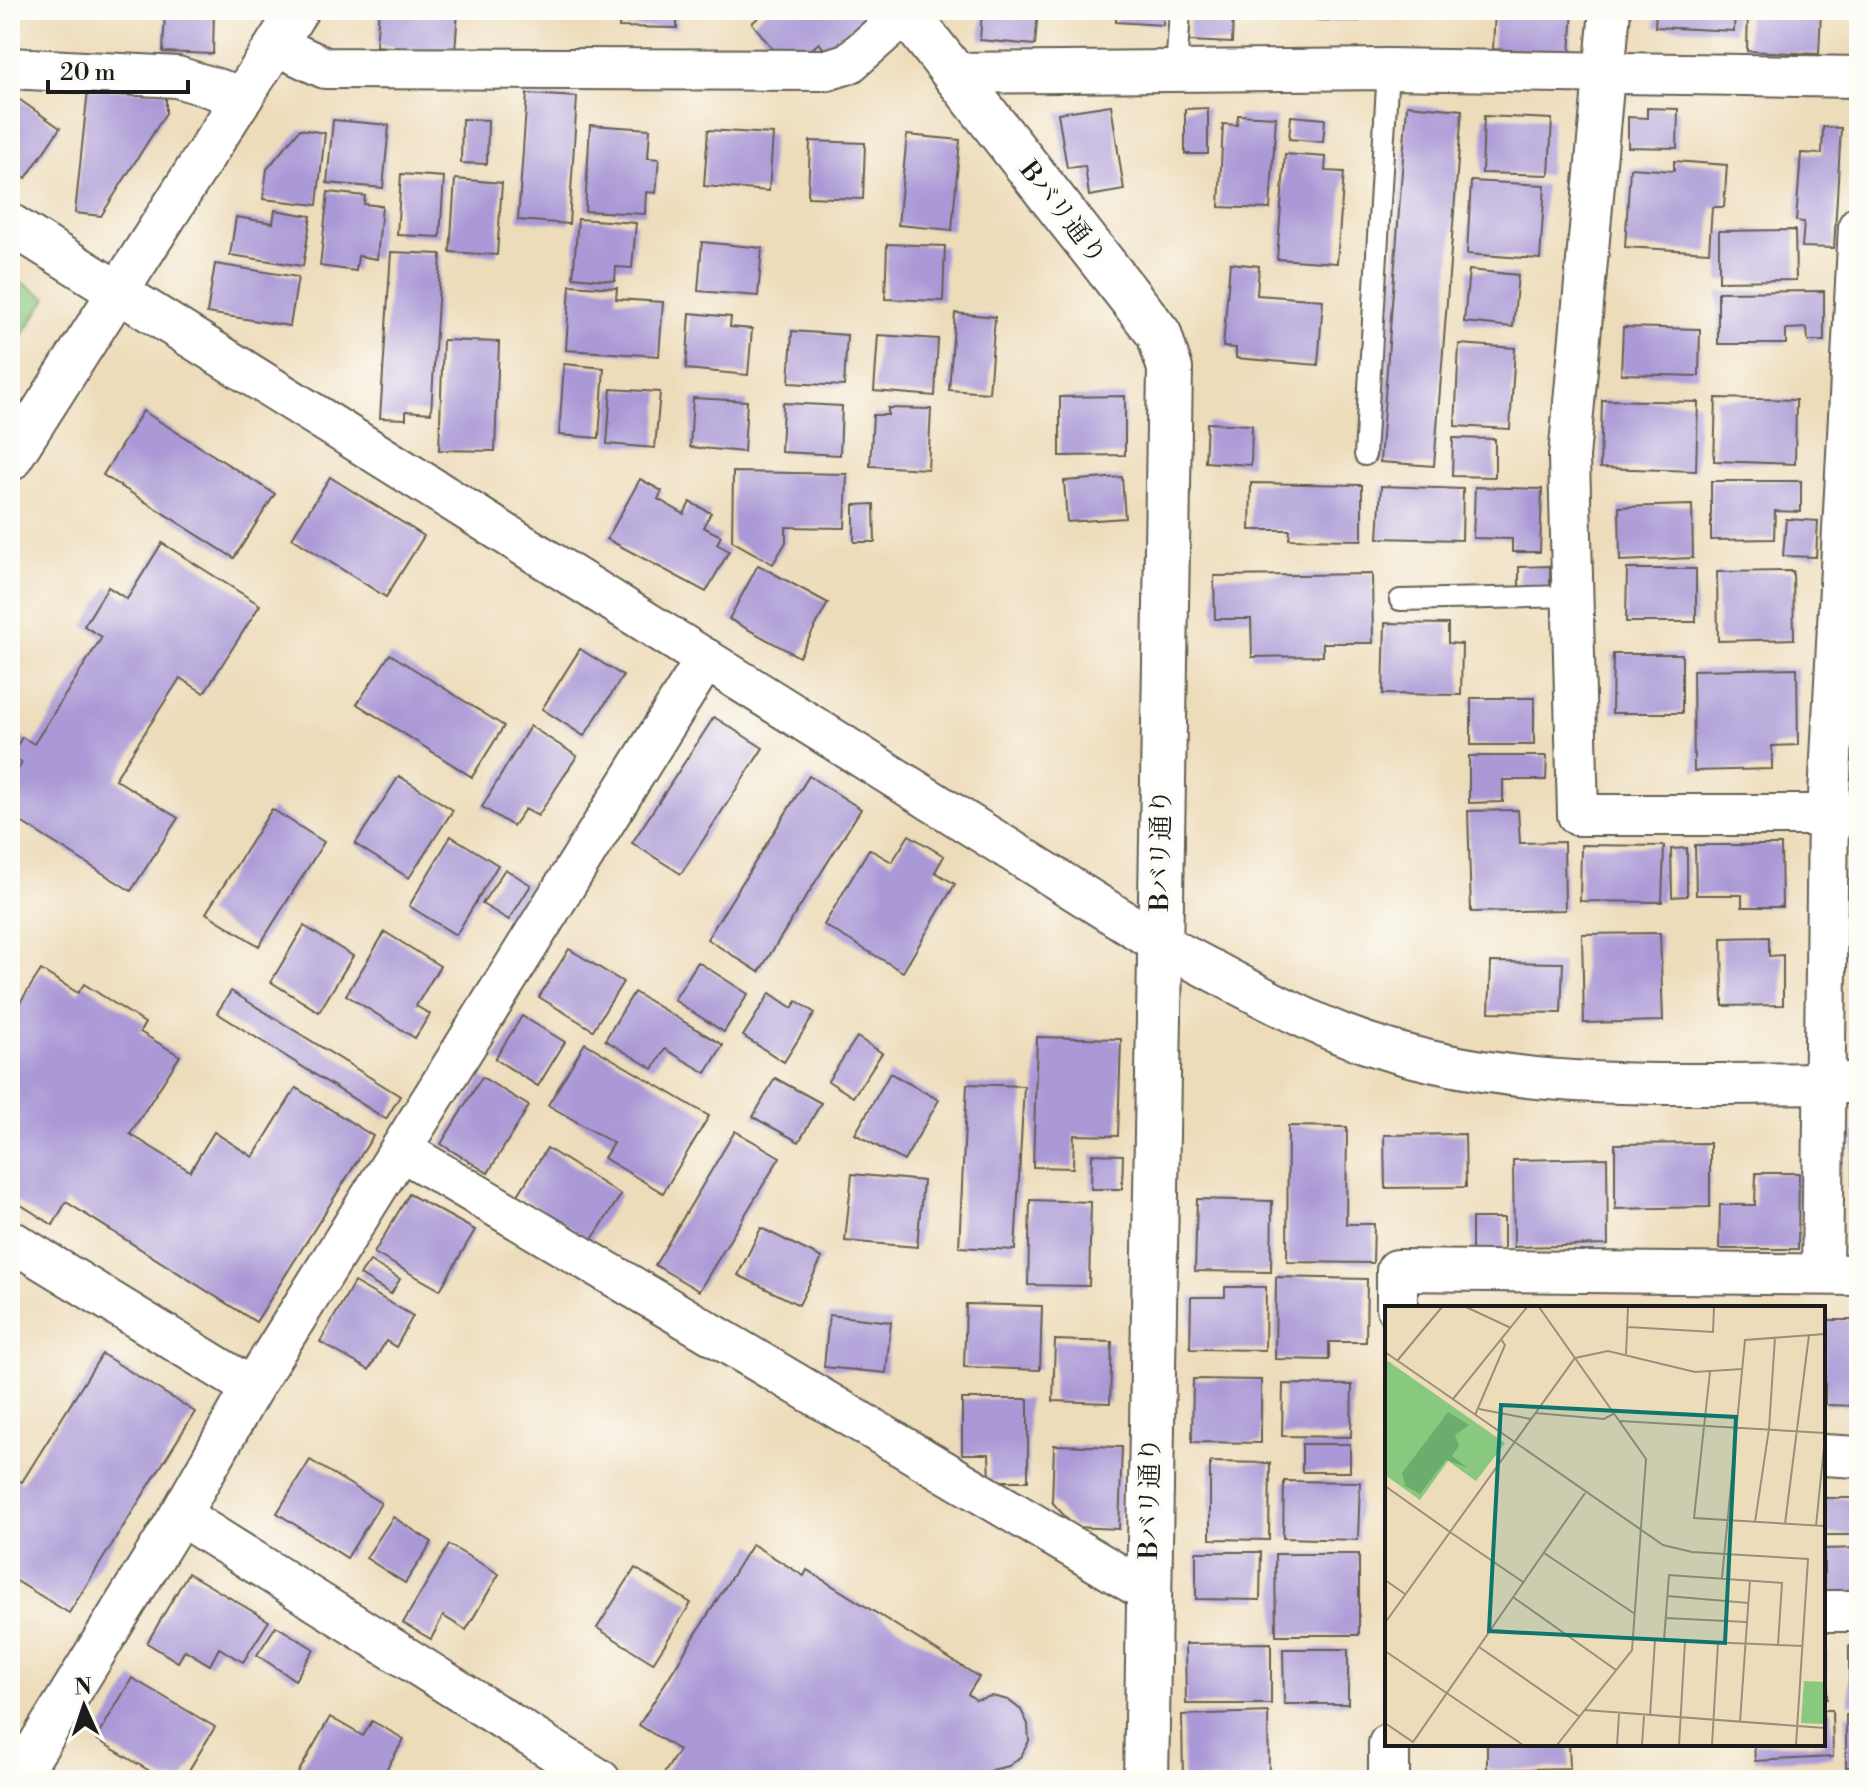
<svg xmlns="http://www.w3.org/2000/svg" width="1869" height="1790" viewBox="0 0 1869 1790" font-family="'Libre Bodoni','Noto Serif JP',serif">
	<rect width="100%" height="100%" fill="#fdfcf7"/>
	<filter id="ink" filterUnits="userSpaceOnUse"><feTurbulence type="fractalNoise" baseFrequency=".0125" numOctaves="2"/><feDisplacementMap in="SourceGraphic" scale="16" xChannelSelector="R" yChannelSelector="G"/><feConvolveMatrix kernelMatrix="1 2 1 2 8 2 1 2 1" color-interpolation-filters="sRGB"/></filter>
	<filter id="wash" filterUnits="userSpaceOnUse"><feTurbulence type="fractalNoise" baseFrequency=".006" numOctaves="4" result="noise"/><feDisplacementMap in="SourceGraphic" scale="32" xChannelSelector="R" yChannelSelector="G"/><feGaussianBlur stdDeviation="1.8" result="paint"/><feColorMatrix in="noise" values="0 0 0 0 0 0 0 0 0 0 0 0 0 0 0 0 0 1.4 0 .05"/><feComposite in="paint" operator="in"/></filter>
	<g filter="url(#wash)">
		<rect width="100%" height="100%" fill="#eddcba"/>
		<polygon fill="#89c87f" stroke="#52724e" stroke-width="2" points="10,275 47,298 10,354"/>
		<g id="blocks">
			<g fill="#aa99d6">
				<polygon points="165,10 214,10 213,54 163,52"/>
				<polygon points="379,10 458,10 455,52 376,46"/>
				<polygon points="620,10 677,10 677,28 619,27"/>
				<polygon points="768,10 860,10 869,21 828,54 819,43 800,59 784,63 752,23"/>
				<polygon points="982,10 1038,10 1035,45 980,40"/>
				<polygon points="1116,10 1164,10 1163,25 1116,22"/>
				<polygon points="1190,10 1233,10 1232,43 1189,41"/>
				<polygon points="1250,10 1279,10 1279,18 1249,17"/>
				<polygon points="1316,10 1359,10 1358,21 1316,20"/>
				<polygon points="1495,10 1573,10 1570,54 1493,49"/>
				<polygon points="1656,10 1735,10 1734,31 1655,27"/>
				<polygon points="1748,10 1821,10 1819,54 1747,51"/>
				<polygon points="88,89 166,91 166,113 101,216 75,213"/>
				<polygon points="10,93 60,128 26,178 10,167"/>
				<polygon points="527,94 577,97 569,224 518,220"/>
				<polygon points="1111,105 1124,190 1089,196 1085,166 1067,168 1058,113"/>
				<polygon points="1407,105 1462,110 1434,466 1380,462"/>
				<polygon points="1208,108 1208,154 1185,154 1185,109"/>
				<polygon points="1647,108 1678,109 1677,148 1628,147 1628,117 1647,118"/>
				<polygon points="1238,115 1276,117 1270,209 1219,207 1223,124 1237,125"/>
				<polygon points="1291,116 1325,119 1323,142 1289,139"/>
				<polygon points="1484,116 1552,119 1549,175 1482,173"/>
				<polygon points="462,119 488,120 487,164 461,163"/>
				<polygon points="333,120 389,125 383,188 327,183"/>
				<polygon points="590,125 650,129 648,158 659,159 656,193 646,192 645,214 585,211"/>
				<polygon points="1823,127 1841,128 1834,248 1802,247 1804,222 1796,221 1801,153 1822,154"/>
				<polygon points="300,129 325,133 317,205 263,199 267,169"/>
				<polygon points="708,130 773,134 769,191 704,186"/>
				<polygon points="907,135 960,140 952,230 898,225"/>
				<polygon points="810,141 865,143 863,199 808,197"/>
				<polygon points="1285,154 1326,157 1325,171 1344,172 1337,263 1277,259"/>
				<polygon points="1674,161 1727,165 1724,207 1712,207 1709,252 1625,247 1630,168 1674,171"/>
				<polygon points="401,174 444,177 440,237 397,235"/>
				<polygon points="455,179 502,183 497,255 450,252"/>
				<polygon points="1471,181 1545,185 1540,259 1467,254"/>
				<polygon points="328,192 365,196 364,204 382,206 377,259 358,256 356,271 320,266"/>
				<polygon points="275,210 311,216 303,266 230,255 236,217 273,223"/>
				<polygon points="578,219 636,223 632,268 616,267 615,281 573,277"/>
				<polygon points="1795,230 1796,280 1719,281 1719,231"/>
				<polygon points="702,242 762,248 758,296 698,291"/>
				<polygon points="887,244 945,246 943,301 885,299"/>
				<polygon points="391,252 441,254 431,413 406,411 406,419 380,418"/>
				<polygon points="1230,263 1259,266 1257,295 1323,300 1318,365 1236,358 1236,348 1223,347"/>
				<polygon points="215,264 298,277 290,326 207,313"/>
				<polygon points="1469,270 1518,275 1513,327 1464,322"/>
				<polygon points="570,285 617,288 616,299 663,302 659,356 566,350"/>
				<polygon points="1824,291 1824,341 1808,341 1807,328 1786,329 1786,344 1718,344 1718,292"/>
				<polygon points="690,313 731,317 730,327 752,329 748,375 686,369"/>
				<polygon points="955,313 995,317 989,393 949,390"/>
				<polygon points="1623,327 1700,329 1699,376 1621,374"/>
				<polygon points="792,331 847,335 844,386 789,383"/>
				<polygon points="878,335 938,339 935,396 874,391"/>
				<polygon points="443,340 499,342 495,451 439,450"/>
				<polygon points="1459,344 1515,348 1510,429 1455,426"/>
				<polygon points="564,364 604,368 599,438 559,435"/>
				<polygon points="611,389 660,392 655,448 607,444"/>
				<polygon points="1125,396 1125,455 1060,456 1060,397"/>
				<polygon points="693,398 747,401 744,452 690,447"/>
				<polygon points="1716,398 1796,400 1795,464 1714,461"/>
				<polygon points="1602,400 1698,402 1696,471 1600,468"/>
				<polygon points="783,403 842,406 840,455 781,452"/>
				<polygon points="888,408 931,409 928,469 870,466 873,415 888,415"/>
				<polygon points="143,411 275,494 234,558 103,475"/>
				<polygon points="1207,423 1252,425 1251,465 1205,462"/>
				<polygon points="1453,438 1495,439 1495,477 1452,476"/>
				<polygon points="733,472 847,474 845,528 786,527 786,542 773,564 732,541"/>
				<polygon points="330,477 424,536 386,597 292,538"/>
				<polygon points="1122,477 1125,518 1067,522 1064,481"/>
				<polygon points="640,479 662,491 658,499 684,514 690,502 711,513 703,527 721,536 717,544 729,551 706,592 607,539"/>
				<polygon points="1711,481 1801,481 1801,512 1775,511 1774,539 1711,540"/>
				<polygon points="1251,483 1362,485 1362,540 1289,539 1290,530 1250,530"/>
				<polygon points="1381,486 1463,489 1462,540 1378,538"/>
				<polygon points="1475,487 1542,489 1540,552 1512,552 1512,539 1473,538"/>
				<polygon points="874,504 875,542 854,542 854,505"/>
				<polygon points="1692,505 1693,558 1620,561 1619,507"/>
				<polygon points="1786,519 1818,521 1816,557 1783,556"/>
				<polygon points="162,543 260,605 204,693 180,678 115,779 178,818 131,891 10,815 10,782 22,763 11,756 22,737 34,744 102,637 84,626 108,587 127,599"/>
				<polygon points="758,565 828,603 799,657 729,619"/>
				<polygon points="1550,566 1550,587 1519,588 1519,567"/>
				<polygon points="1627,569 1696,569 1696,622 1626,622"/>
				<polygon points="1793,571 1794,639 1718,641 1717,572"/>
				<polygon points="1372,574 1373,643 1323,643 1323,656 1252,657 1251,619 1215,619 1214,576"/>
				<polygon points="1385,623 1448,624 1448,643 1462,644 1461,695 1383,694"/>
				<polygon points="580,649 623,676 584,736 542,709"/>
				<polygon points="390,654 504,726 472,777 357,704"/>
				<polygon points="1613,654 1682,654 1682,713 1612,713"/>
				<polygon points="1797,668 1798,745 1772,746 1772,769 1694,771 1693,670"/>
				<rect x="1471" y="698" width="63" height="47"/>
				<polygon points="714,717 763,748 681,874 632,843"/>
				<polygon points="530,726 577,756 538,816 525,809 513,826 482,807"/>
				<polygon points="1469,756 1547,756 1546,780 1503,780 1503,802 1469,803"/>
				<polygon points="399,776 453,810 409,878 355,844"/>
				<polygon points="809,776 861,809 759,972 707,939"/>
				<polygon points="272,809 324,842 259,946 206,913"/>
				<polygon points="1518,810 1520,843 1564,842 1565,910 1471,912 1468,811"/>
				<polygon points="909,835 944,856 935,872 955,884 903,972 824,925 869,849 892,862"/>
				<polygon points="451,836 498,865 456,935 409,906"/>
				<polygon points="1581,845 1664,846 1662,902 1580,901"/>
				<polygon points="1695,845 1781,845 1782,907 1742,907 1742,895 1696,895"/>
				<polygon points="1687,848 1687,896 1672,897 1671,849"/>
				<polygon points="505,869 531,885 509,920 482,904"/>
				<polygon points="304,926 353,956 319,1012 271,982"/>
				<polygon points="385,932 440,966 416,1006 430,1014 415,1038 346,995"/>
				<polygon points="1660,933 1663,1021 1584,1023 1582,934"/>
				<polygon points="1769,937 1769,956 1783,955 1783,1005 1723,1006 1722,938"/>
				<polygon points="569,949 623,982 593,1030 539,997"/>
				<polygon points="698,962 748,994 724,1032 674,1000"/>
				<polygon points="1491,962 1563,963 1561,1013 1489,1012"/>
				<polygon points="41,970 78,993 84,984 145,1023 140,1032 180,1056 130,1134 190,1171 214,1132 253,1157 296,1088 373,1136 256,1322 66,1202 53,1225 10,1198 10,1018"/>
				<polygon points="231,991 400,1096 386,1119 217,1013"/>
				<polygon points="634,992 723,1045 706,1073 665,1049 653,1069 605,1040"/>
				<polygon points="770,993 792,1008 797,1001 815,1013 784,1062 743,1036"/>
				<polygon points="522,1016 565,1042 538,1086 495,1059"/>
				<polygon points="857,1037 882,1053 853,1097 828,1081"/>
				<polygon points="1037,1037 1121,1039 1118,1136 1074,1135 1073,1168 1033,1167"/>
				<polygon points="585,1043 709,1116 663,1193 604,1158 613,1143 548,1105"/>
				<polygon points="890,1073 939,1100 904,1161 855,1134"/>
				<polygon points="482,1077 529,1106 488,1173 441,1144"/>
				<polygon points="775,1078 821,1103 799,1142 753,1117"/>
				<polygon points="967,1084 1024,1086 1015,1250 959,1247"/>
				<polygon points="1288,1126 1347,1127 1346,1224 1374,1224 1373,1263 1287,1262"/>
				<polygon points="735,1131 780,1157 699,1291 655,1265"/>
				<polygon points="1853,1132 1859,1132 1859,1251 1851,1250"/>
				<polygon points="1465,1134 1466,1187 1385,1188 1384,1135"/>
				<polygon points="1710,1143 1710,1207 1615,1209 1615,1144"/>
				<polygon points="547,1148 621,1195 591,1241 518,1195"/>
				<polygon points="1092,1154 1123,1155 1122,1189 1091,1189"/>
				<polygon points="1607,1158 1608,1245 1514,1247 1513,1160"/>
				<polygon points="1756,1173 1799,1173 1798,1249 1719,1249 1720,1205 1755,1205"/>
				<polygon points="852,1174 923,1181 917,1247 845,1241"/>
				<polygon points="409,1194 475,1230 440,1290 374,1253"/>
				<polygon points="1197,1199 1272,1201 1271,1272 1195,1271"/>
				<polygon points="1030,1200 1091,1202 1089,1286 1028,1285"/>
				<polygon points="1472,1218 1504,1218 1504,1255 1472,1256"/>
				<polygon points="761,1228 822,1258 799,1305 738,1275"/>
				<polygon points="370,1261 400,1279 391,1294 360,1275"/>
				<polygon points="1276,1277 1367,1279 1366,1342 1329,1342 1329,1360 1275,1359"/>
				<polygon points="354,1282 413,1316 396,1347 386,1341 369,1370 320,1342"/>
				<polygon points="1225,1287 1266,1287 1265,1350 1190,1349 1191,1297 1225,1297"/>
				<polygon points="966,1304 1042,1306 1040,1370 964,1367"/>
				<polygon points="829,1315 891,1322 886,1373 824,1367"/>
				<polygon points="1825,1320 1859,1320 1859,1406 1825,1405"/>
				<polygon points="1055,1340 1112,1342 1110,1403 1053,1401"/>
				<polygon points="102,1354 195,1412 69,1613 10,1577 10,1475 22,1482"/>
				<polygon points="1193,1379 1261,1380 1261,1443 1192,1442"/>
				<polygon points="1283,1384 1352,1385 1351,1437 1282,1436"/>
				<polygon points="962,1399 1028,1399 1028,1481 990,1481 989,1454 962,1454"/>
				<rect x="1302" y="1444" width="48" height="28"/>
				<polygon points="1054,1445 1122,1447 1119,1529 1074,1527 1052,1502"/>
				<polygon points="310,1460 381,1503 347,1558 277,1513"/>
				<polygon points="1210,1462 1270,1463 1269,1540 1210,1539"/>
				<polygon points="1284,1481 1360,1482 1358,1540 1283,1538"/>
				<rect x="1823" y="1498" width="36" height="37"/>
				<polygon points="393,1517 432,1542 405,1583 366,1558"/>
				<polygon points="752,1544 804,1576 807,1570 979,1677 968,1694 976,1700 992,1696 1008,1700 1021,1710 1028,1724 1029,1741 1021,1756 1009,1766 992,1770 986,1780 660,1780 679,1750 639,1725"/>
				<polygon points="449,1545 499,1574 466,1630 443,1616 431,1639 403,1623"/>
				<polygon points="1859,1548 1859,1597 1824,1597 1824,1549"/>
				<polygon points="1196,1552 1261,1552 1260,1600 1196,1599"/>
				<polygon points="1275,1554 1359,1554 1359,1635 1276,1635"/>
				<polygon points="635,1568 691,1603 653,1663 597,1628"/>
				<polygon points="188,1573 269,1621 243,1662 219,1648 210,1665 185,1650 178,1662 147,1643"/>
				<polygon points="276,1626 314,1649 295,1680 257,1655"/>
				<polygon points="1271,1643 1271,1704 1186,1704 1185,1644"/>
				<rect x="1849" y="1646" width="10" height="58"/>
				<polygon points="1283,1649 1348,1649 1348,1704 1284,1704"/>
				<polygon points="1827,1651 1827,1699 1823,1699 1823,1652"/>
				<polygon points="132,1678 215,1727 183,1780 165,1780 96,1739"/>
				<polygon points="1823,1710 1832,1710 1833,1757 1755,1761 1754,1744 1823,1744"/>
				<polygon points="1268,1712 1269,1780 1183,1780 1182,1715"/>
				<rect x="1846" y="1715" width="13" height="52"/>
				<polygon points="330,1717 363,1736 372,1721 404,1739 380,1780 310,1780 298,1773"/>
				<polygon points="1487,1744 1569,1744 1570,1768 1487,1770"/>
			</g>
		</g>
	</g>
	<g filter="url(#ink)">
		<use href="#blocks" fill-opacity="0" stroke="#655f53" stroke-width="2"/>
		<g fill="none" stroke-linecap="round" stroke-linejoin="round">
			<defs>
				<g id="lane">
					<polyline points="1176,72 1180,10"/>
					<polyline points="1365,455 1388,69"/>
					<polyline points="1400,600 1573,596"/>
				</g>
				<g id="street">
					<polyline points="1610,10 1569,457 1578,815 1859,815"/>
					<polyline points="276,45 325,68 827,70 849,63 906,13"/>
					<polyline points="10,68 177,77 243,97"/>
					<polyline points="952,73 1388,69 1859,77"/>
					<path d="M10 224 1159 943C1220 973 1281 1010 1344 1035 1507 1098 1687 1082 1859 1083"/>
					<polyline points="10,461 298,10"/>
					<polyline points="401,1150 1148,1592"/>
					<polyline points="10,1240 252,1388"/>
					<polyline points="1822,1274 1828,815 1859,226"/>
					<polyline points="1397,1308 1397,1270 1859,1275"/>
					<polyline points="1823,1455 1859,1457"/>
					<polyline points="180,1515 600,1780"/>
					<polyline points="1823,1611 1859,1611"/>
					<polyline points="17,1780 180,1515 252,1388 706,659"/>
					<polyline points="1389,1780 1389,1744"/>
				</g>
				<polyline id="secondary" points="904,10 1159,334 1170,369 1146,1780"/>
			</defs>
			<use href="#lane" stroke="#655f53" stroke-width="24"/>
			<use href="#street" stroke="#655f53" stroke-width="44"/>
			<use href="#secondary" stroke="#655f53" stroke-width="48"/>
			<use href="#lane" stroke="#fff" stroke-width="20"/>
			<use href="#street" stroke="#fff" stroke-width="40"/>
			<use href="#secondary" stroke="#fff" stroke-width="44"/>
		</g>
	</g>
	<g text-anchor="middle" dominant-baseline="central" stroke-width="8" stroke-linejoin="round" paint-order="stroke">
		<g font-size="26" fill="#1c1c1c" stroke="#fdfcf7">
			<text transform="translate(1063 213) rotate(52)">Bバリ通り</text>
			<text transform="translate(1161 850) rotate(-89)">Bバリ通り</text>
			<text transform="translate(1150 1498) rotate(-89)">Bバリ通り</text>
		</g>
	</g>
	<g transform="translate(1385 1306)">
		<rect width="440" height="440" fill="#eddcba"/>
		<path d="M0 53 120 137 91 175 63 155 35 194 0 169ZM419 375 440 376V418L416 417Z" fill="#89c87f"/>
		<path d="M63 106 84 119 70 129 74 140 67 150 83 162 61 154 35 188 20 180 17 167Z" fill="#6eac6e"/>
		<path fill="none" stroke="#998f7b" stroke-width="2" d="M81 1 126 22M154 1 261 153 247 344 172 439M243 21 328 26 329 1M0 46 278 239 307 246 423 253 411 439M241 48 243 1M12 55 57 1M325 66 309 212 440 220M68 93 142 1M94 103 146 113M150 107 219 113 230 107M90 109 120 39 116 33M235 115 440 127M0 180 65 226 0 317M370 216 384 123 390 31M400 218 424 29M431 220 440 131M159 247 250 308M337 272 360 34 440 28M0 274 20 288M138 276 65 226 190 52 223 45 310 66 357 63M282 290 364 297M128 291 231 364M280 312 362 316M248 333 418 340M279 334 284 269 397 277 393 339M94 341 195 411M0 345 138 439M200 404 440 422M265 410 270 334M355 416 365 274M0 417 28 436 200 187M232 439 234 408M257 439 259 410M294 439 300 335M327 439 333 337"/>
		<path fill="#0f766e" fill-opacity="0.15" stroke="#0f766e" stroke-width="4" d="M116 99 351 111 340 337 104 325Z"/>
		<rect width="440" height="440" fill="none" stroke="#1c1c1c" stroke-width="4"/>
	</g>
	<rect width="1869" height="1790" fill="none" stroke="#fdfcf7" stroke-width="40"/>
	<g transform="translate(84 1706) rotate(357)" stroke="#fdfcf7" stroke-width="6" paint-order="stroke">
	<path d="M0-6L14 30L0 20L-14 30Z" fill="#1c1c1c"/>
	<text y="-12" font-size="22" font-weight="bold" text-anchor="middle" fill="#1c1c1c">N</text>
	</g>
	<path d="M48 80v12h140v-12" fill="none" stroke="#1c1c1c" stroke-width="4"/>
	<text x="60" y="80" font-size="24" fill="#1c1c1c" stroke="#fdfcf7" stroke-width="6" paint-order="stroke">20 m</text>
</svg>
